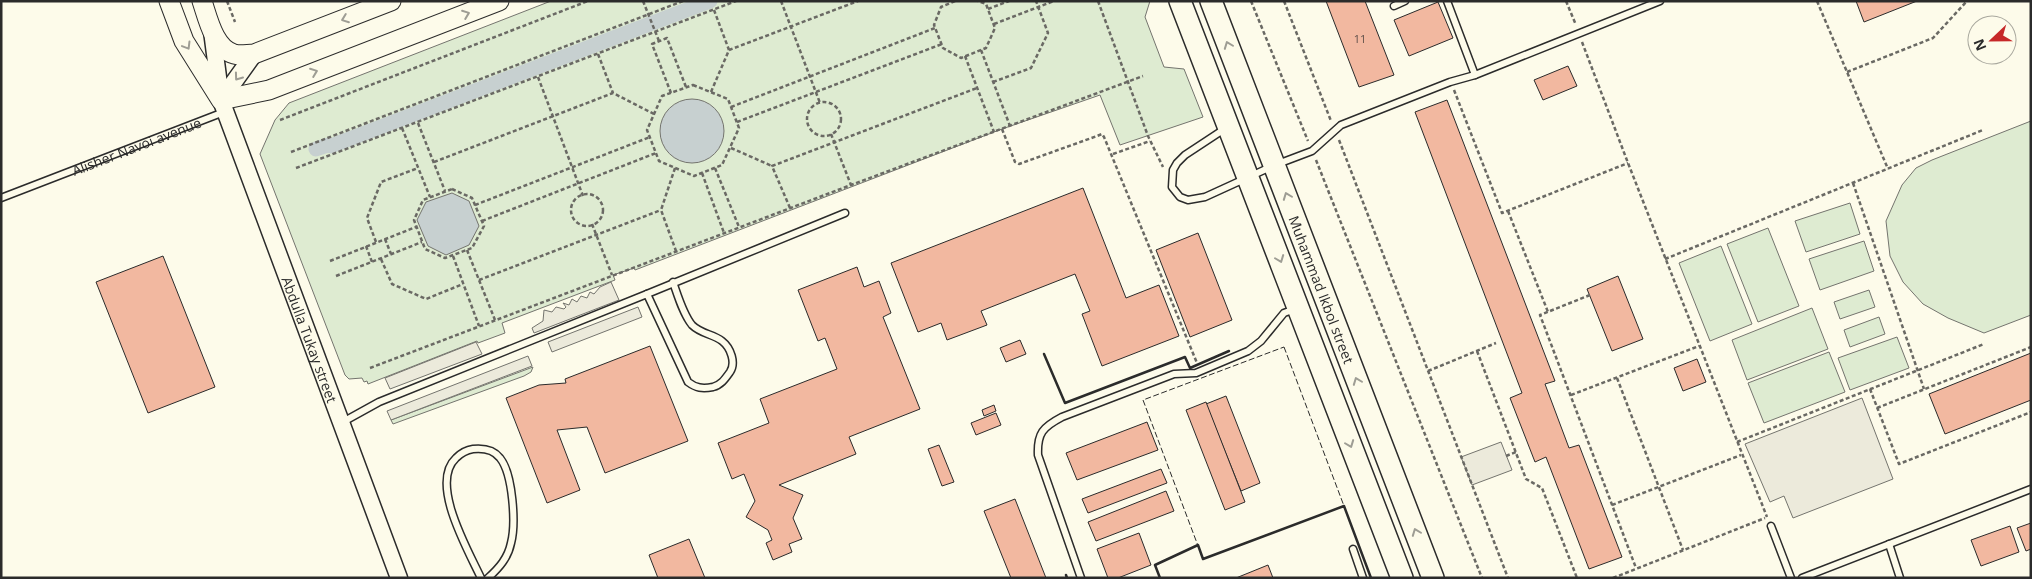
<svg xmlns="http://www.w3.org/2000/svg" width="2032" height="579" viewBox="0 0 2032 579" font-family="'Open Sans',sans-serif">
	<rect width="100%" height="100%" fill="#fdfbea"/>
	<g fill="#deebd1" stroke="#74746e">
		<polygon points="551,1 1150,1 1145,17 1164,67 1184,69 1203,117 1120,145 1100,95 1002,129 635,270 634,268 613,275 615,280 502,323 505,333 478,343 477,341 368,384 367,381 364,382 362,378 349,379 345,375 260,154 275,120 289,103"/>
		<polygon points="2031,121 2031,315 1984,333 1948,318 1923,304 1903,282 1890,256 1886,221 1902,185 1916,168 1932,160"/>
		<polygon points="1850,203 1860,234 1806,252 1795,221"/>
		<polygon points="1768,228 1799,306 1758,322 1727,244"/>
		<polygon points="1864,241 1874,271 1820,290 1809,259"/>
		<polygon points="1721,246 1752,324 1710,341 1679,263"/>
		<polygon points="1869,290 1875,307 1840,319 1834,302"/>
		<polygon points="1812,308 1828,349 1747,380 1732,340"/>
		<polygon points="1879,317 1885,334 1850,347 1844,330"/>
		<polygon points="1897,337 1909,368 1850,390 1838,358"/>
		<polygon points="1829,352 1845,392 1764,423 1748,383"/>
		<polygon points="533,367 531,372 524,376 393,424 391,420"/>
	</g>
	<g fill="#eceadb" stroke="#74746e">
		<polygon points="611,282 619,300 534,333 532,328 543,321 544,310 552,312 556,307 564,309 566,307 563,303 569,305 572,299 577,302 581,296 587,298 590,292 594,294 600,287"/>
		<polygon points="638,307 642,317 552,352 548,342"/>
		<polygon points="476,342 482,354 390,389 385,378"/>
		<polygon points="528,356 532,366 391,420 387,411"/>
		<polygon points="1862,398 1893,479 1793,518 1784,496 1770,502 1745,444"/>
		<polygon points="1501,442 1512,470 1472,485 1461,457"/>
	</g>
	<g fill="#c7d0d0" stroke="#74746e">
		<circle cx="692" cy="131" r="32"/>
		<polygon points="452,193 469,201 479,226 469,245 446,255 428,246 417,220 426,202"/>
	</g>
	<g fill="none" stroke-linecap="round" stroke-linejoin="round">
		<polyline stroke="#c7d0d0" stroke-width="15" points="316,149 328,145 331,146 710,1"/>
	</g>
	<g fill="#f2b8a0" stroke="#2b2b2b">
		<polygon points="1326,1 1365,1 1394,75 1359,87"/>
		<polygon points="1856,1 1917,1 1864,22"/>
		<polygon points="1438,2 1453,38 1409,56 1394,20"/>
		<polygon points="1568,66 1577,86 1543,100 1534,80"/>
		<polygon points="1447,100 1555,381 1545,384 1569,448 1579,445 1622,557 1589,569 1546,457 1535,462 1510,398 1522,393 1415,112"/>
		<polygon points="1083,188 1126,298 1159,285 1179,336 1102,366 1082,314 1090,311 1075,274 981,311 987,325 947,340 941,323 918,332 891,263"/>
		<polygon points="1198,233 1232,320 1190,337 1156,250"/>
		<polygon points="163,256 215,387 148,413 96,282"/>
		<polygon points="857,267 864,287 879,281 891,313 883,317 920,409 849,437 856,454 779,485 803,495 793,518 802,539 789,544 792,552 773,560 766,543 772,540 768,530 746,517 755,501 744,474 732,479 718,443 769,423 760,399 837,369 825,338 818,341 798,290"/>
		<polygon points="1618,276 1643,339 1612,351 1587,289"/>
		<polygon points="1020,340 1026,354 1006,362 1000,348"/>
		<polygon points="650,346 688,441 605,473 587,427 557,430 580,490 547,503 506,398 539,385 566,383 565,379"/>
		<polygon points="2031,353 2031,400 1945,434 1929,394"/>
		<polygon points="1697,359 1706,382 1683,391 1674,368"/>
		<polygon points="1226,396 1260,483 1241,491 1206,404"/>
		<polygon points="1206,402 1245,502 1225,510 1186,410"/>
		<polygon points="994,405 996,411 984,416 982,410"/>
		<polygon points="996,413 1001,425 976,435 971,423"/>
		<polygon points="1147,422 1158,450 1077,480 1066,453"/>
		<polygon points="939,445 954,482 942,486 928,449"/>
		<polygon points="1161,469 1167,483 1088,513 1082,499"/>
		<polygon points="1166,491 1174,511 1096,541 1088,522"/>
		<polygon points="1015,499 1046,578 1011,578 984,511"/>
		<polygon points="2031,523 2031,549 2026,551 2017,528"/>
		<polygon points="2010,526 2019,552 1981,566 1971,540"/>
		<polygon points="1139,533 1151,565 1118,578 1108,578 1097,549"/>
		<polygon points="689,539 705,578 658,578 649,555"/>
		<polygon points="1268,565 1273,578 1236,578"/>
	</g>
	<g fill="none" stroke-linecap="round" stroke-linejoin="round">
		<defs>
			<g id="service">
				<polyline points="1447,1 1475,75"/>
				<polyline points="1394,6 1405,1"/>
				<polyline points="1226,128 1185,155 1177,163 1173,170 1172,187 1180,197 1188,200 1205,197 1275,165 1312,151 1341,125 1450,82 1475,75 1660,1"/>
				<path id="s1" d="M1 198 224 112"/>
				<polyline points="647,294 845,213"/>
				<path d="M341 423 379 402 647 294 688 382C696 388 702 389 713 387 721 385 725 379 730 372 736 363 731 348 722 341 713 334 701 334 692 325 683 314 678 296 673 282"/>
				<polyline points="1771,526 1791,578"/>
				<polyline points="1889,544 1900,578"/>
				<polyline points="1353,549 1363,578"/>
				<path d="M481 578C468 550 429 483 456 458 461 453 466 450 473 449 483 448 494 450 500 458 513 474 516 524 511 543 508 558 499 568 488 578"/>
				<path d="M1081 578 1038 455C1037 433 1043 427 1062 417L1174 374 1196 373 1248 351 1261 341 1284 313 1295 309"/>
				<polyline points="1802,578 2031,489"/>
			</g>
			<g id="tertiary">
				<path id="s2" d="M212 31 221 100 399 578"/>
				<polyline points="221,100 254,54"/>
			</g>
			<g id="secondary">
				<polyline points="169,1 184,41 221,100 269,90 499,1"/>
				<path d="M202 1C208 19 214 48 234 54 240 56 248 54 254 54L391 1"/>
			</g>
			<g id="primary">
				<polyline points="1180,1 1402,578"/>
				<path id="s3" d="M1211 1 1433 578"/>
			</g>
		</defs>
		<use href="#service" stroke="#2b2b2b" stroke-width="9"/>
		<use href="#tertiary" stroke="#2b2b2b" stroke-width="19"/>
		<use href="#secondary" stroke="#2b2b2b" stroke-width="21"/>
		<use href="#primary" stroke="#2b2b2b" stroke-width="24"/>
		<g stroke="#6a6964" stroke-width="2.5" stroke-dasharray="4 2.5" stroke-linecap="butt">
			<polyline points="227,1 235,22"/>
			<polyline points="643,1 659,41"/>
			<polyline points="781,1 820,103"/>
			<polyline points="955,1 941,7 934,25 943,48 961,58 986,48 995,28 986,4 978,1"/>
			<polyline points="1098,1 1148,136 1163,167"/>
			<polyline points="1251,1 1308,141"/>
			<polyline points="1284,1 1331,121"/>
			<polyline points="1566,1 1576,25"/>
			<polyline points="1817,1 1888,169"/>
			<polyline points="988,9 1009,1"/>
			<polyline points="714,10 729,50"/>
			<polyline points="994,24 1054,1"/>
			<polyline points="1582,42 1628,163 1767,517"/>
			<polyline points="981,50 1010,126"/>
			<polyline points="598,54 613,93"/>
			<polyline points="965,56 994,132"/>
			<polyline points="1847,72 1933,38 1967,1"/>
			<polyline points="538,77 583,196"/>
			<polyline points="993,82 1031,68 1048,33 1036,1"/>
			<polygon points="693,85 728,99 739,128 722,165 694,176 659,161 647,130 662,96"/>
			<polyline points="1454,90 1502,213 1628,163"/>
			<polyline points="711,92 729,50 858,1"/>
			<polyline points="671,93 652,44 667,38 686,87"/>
			<circle cx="824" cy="119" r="17"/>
			<polyline points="731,107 935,28"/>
			<polyline points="280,120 588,1"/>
			<polyline points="737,122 942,44"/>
			<polyline points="418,123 445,191"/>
			<polyline points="402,128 430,197"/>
			<polyline points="1002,129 1015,162 1019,164 1097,136 1102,134 1104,137 1197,363"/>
			<polyline points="831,134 851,185"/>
			<polyline points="1339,140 1508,578"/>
			<polyline points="731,148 772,166"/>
			<polyline points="291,152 683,1"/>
			<polyline points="1113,154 1150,141"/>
			<polyline points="1316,160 1482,578"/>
			<polyline points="434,162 613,93 654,114"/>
			<polyline points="296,168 736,1"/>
			<polyline points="675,168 661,210 676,251"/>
			<polyline points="715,168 739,227"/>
			<polyline points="702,173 724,233"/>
			<polyline points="1853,183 1924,389"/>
			<polygon points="452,189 472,198 484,226 472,248 445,258 425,249 414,220 423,200"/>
			<circle cx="587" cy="210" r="16"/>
			<polyline points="475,205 650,137"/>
			<polyline points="790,208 772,166 977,88"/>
			<polyline points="1508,211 1548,312"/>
			<polyline points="482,221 656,153"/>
			<polyline points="592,224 612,275"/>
			<polyline points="385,239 391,254"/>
			<polyline points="376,242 367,218 381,182 418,168"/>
			<polyline points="366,246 372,262"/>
			<polyline points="467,250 495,320"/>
			<polyline points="453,256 479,326"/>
			<polyline points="381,259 392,284 426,299 463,284"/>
			<polyline points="1665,259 1983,130"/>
			<polyline points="330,261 416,227"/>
			<polyline points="336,276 422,242"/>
			<polyline points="479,280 661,210"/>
			<polyline points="1590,295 1540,315 1636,568"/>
			<polyline points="1477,351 1526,479 1542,488 1577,578"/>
			<polyline points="370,368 851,185 1143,76"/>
			<polyline points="1428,371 1496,343"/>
			<polyline points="1617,378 1683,550"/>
			<polyline points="1870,389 1899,464 2031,412"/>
			<polyline points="1571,395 1699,346"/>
			<polyline points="1877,408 2031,347"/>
			<polyline points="1737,442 1984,344"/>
			<polyline points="1506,456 1516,452"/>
			<polyline points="1612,505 1741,455"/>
			<polyline points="1613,578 1765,518"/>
		</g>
		<use href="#service" stroke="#fdfbea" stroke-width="6"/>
		<use href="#tertiary" stroke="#fdfbea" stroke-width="16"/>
		<use href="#secondary" stroke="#fdfbea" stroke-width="19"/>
		<use href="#primary" stroke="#fdfbea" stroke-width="21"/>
		<polygon stroke="#2b2b2b" stroke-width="1" stroke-dasharray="6 2.5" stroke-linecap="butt" points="1284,347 1344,506 1203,559 1143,400"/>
		<g stroke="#2b2b2b" stroke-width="2.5">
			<polyline points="1044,354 1065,403 1185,357 1190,368 1229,351"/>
			<polyline points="1066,575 1067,578"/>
			<polyline points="1160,578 1155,565 1198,545 1203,559 1344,506 1371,578"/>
		</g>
	</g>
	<defs><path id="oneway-chevron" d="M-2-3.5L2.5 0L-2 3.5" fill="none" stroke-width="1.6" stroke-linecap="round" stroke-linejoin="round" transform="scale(1.25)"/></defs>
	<g stroke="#9e9d94">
		<use href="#oneway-chevron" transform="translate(466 14) rotate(-21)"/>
		<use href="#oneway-chevron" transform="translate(345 19) rotate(159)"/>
		<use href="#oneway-chevron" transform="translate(1228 45) rotate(-111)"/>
		<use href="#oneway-chevron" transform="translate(187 46) rotate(59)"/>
		<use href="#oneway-chevron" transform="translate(314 72) rotate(-21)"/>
		<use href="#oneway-chevron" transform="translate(238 77) rotate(126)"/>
		<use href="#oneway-chevron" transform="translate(1287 196) rotate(-111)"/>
		<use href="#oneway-chevron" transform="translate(1280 259) rotate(69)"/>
		<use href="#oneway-chevron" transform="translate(1357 381) rotate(-111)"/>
		<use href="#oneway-chevron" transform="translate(1350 444) rotate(69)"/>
		<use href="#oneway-chevron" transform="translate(1416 532) rotate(-111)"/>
	</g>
	<g text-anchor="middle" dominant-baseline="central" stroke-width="4" stroke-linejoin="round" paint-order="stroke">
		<g font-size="11" fill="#5d4e48">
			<text x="1360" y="38">11</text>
		</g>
		<g font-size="14" fill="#2b2b2b" stroke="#fdfbea">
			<text stroke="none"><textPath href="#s1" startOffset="145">Alisher Navoi avenue</textPath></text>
			<text stroke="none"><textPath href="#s3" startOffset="309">Muhammad Ikbol street</textPath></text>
			<text stroke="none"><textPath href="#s2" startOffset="325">Abdulla Tukay street</textPath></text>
		</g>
	</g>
	<rect width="2032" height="579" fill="none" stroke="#2b2b2b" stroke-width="5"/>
	<g transform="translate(1992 40) rotate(248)"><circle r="24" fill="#fdfbea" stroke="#a9a89e"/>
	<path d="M0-4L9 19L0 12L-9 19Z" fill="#c62828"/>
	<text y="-8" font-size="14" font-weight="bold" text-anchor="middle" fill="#2b2b2b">N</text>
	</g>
</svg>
